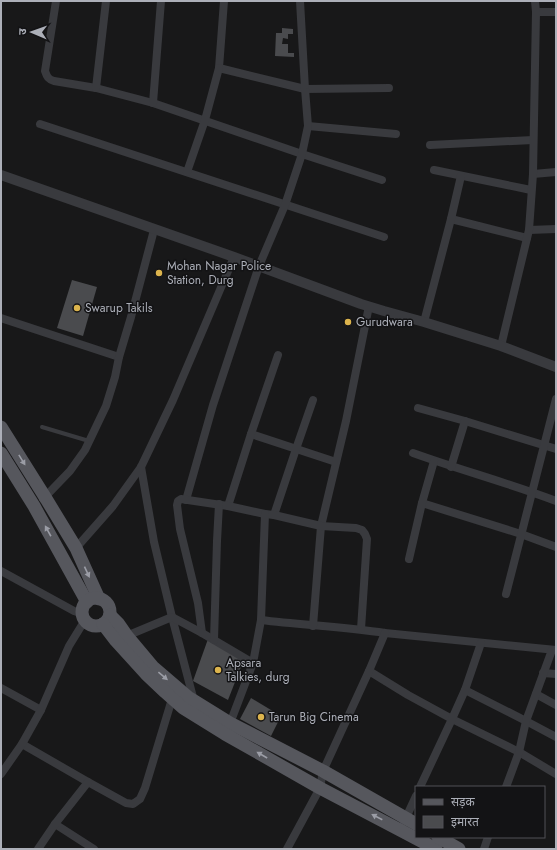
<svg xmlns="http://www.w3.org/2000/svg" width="557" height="850" viewBox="0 0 557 850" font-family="Jost,'Noto Sans Devanagari',sans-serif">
	<rect width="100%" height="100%" fill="#181819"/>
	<g fill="#4a4b4e">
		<polygon points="282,28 293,29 293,34 288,34 288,39 283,38 282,44 288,44 288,53 294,53 294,57 275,56 276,33 282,33"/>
		<polygon points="72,280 97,287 83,336 57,328"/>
		<polygon points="208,639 244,659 228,700 193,681"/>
		<polygon points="251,698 281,716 271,736 240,719"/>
	</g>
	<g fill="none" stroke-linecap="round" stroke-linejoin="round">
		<polyline stroke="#393a3e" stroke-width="4" points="42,427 89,441"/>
		<g stroke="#393a3e" stroke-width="8">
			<path d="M56 1 45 71C47 77 48 79 54 81L96 88 153 103 302 154 382 180"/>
			<polyline points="224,1 219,68 305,89 389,88"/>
			<polyline points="536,12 556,12"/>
			<polyline points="96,88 106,1"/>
			<polyline points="153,103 161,1"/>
			<polyline points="40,124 384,237"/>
			<polyline points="308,126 396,134"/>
			<polyline points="430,145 533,140"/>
			<polyline points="434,170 531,190"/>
			<polyline points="187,172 205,120 219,68"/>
			<polyline points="533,174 556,172"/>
			<polyline points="451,219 527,238"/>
			<polyline points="529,230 556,229"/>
			<polyline points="1,318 119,357"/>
			<polyline points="424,322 451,219 461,176"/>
			<polyline points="501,346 529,230 533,174 536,12 535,1"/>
			<polyline points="418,408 465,421 556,449"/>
			<polyline points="251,434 336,462"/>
			<path d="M413 453C460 470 509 483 556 501"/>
			<polyline points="141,467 154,542 172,617 194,701"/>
			<polyline points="451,467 465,421"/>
			<polyline points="43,499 70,471 85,450 106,406 115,377 119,357 131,317 154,230"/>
			<polyline points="186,500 213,405 259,266 285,205 302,154 308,126 305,89 300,1"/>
			<polyline points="422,503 521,534 556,547"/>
			<polyline points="228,506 251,434 278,355"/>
			<polyline points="274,515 296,449 313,400"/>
			<polyline points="76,548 113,506 141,467 173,400 234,257"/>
			<polyline points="409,559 422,503 434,461"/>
			<polyline points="1,571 74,611 83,614"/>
			<polyline points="506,594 556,399"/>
			<path d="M261 620C302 625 344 627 385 633L556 650"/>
			<polyline points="313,626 321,526 346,421 369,306"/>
			<polyline points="202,633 198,603 180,529 177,505 178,501 181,499 228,506 265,514 274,515 321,526 356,528 362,530 365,534 367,539 361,629"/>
			<polyline points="124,637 172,617 202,633 253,663"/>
			<polyline points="214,640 217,541 219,504"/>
			<polyline points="369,671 408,695 452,719 519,752 556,774"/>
			<polyline points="543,673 556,674"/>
			<polyline points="1,688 41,710"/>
			<polyline points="465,690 526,721 556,737"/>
			<polyline points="536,694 556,705"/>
			<polyline points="229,726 253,663 261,620 265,514"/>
			<polyline points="22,744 88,782 126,803 133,804 140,799 145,788 172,699"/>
			<polyline points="1,774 22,744 41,710 69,646 85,620"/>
			<polyline points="420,787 452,719 465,690 481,643"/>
			<polyline points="506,787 519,752 526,721 552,650"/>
			<polyline points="404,822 416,796"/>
			<polyline points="55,824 94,849"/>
			<polyline points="38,849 55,824 88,782"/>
			<polyline points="287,849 320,788 323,771 369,671 385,633"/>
			<polyline points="484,849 488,837"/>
		</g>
		<polyline stroke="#393a3e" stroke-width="10" points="1,175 234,257 361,304 384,311 424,322 501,346 556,367"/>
		<g stroke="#56575d" stroke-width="13">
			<polyline points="1,427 45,497 76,548 99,599"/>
			<polyline points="1,453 34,506 87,602"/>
			<circle cx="96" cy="612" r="14"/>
			<polyline points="110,615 118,623 127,636 153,667 188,697 230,723 323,771 416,824"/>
			<polyline points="103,624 116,641 146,674 165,692 183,708 225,734 320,788 400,830 436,849"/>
			<polyline points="438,837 459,849"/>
		</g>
	</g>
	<defs><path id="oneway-solid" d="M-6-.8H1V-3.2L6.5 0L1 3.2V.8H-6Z"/></defs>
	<g fill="#9b9da6">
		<use href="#oneway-solid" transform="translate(22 460) rotate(58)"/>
		<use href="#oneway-solid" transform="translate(48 531) rotate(-119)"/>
		<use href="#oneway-solid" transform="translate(87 572) rotate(65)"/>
		<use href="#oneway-solid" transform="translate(163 676) rotate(40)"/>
		<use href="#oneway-solid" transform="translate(262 755) rotate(-150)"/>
		<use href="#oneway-solid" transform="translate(377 817) rotate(-153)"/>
	</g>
	<g fill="#dcb44d" stroke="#131315" stroke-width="1.5">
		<circle cx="159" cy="273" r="4"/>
		<circle cx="77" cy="308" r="4"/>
		<circle cx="348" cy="322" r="4"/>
		<circle cx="218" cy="670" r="4"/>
		<circle cx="261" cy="717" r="4"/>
	</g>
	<g text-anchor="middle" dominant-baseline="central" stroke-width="3" stroke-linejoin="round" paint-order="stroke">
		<g font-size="12" fill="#acafb8" stroke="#131315" text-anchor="start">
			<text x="167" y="266">Mohan Nagar Police<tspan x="167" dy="14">Station, Durg</tspan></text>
			<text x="85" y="308">Swarup Takils</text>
			<text x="356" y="322">Gurudwara</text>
			<text x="226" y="663">Apsara<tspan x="226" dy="14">Talkies, durg</tspan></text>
			<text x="269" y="717">Tarun Big Cinema</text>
		</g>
	</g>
	<rect width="557" height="850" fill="none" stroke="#acafb8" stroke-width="4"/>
	<rect x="415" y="786" width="130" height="52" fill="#131315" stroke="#505156"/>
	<rect x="423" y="799" width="20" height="6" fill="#56575d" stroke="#505156"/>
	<text x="451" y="806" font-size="12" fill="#acafb8">सड़क</text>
	<rect x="423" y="816" width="20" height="12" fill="#4a4b4e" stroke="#505156"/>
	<text x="451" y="826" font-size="12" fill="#acafb8">इमारत</text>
	<g transform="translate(32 32) rotate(272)" stroke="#131315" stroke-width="3" paint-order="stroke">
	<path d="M0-3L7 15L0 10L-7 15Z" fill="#acafb8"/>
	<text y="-6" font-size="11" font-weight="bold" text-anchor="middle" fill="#acafb8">उ</text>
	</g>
</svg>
